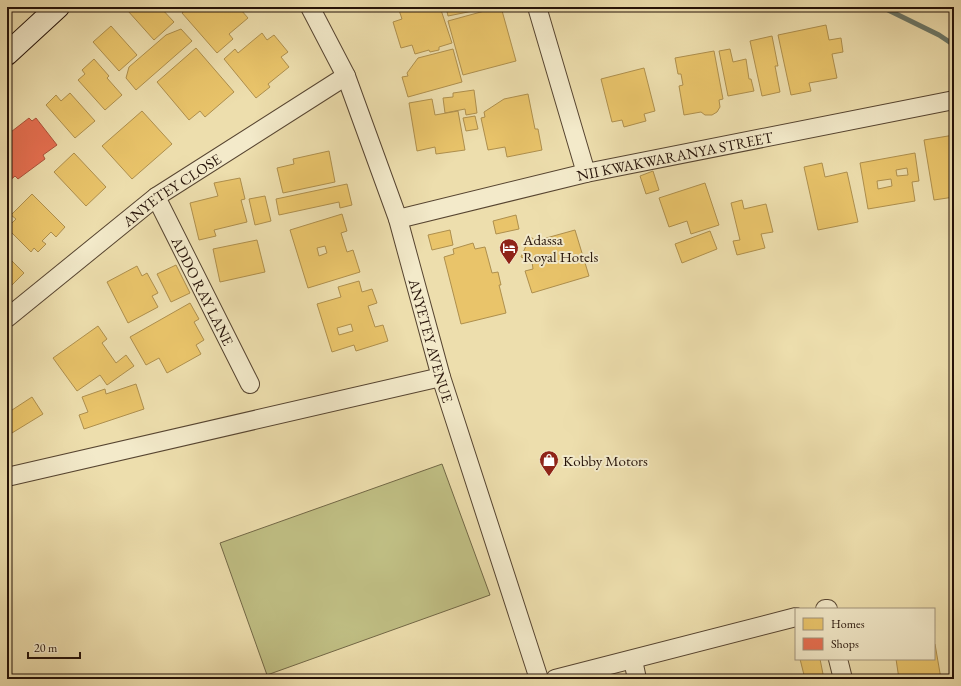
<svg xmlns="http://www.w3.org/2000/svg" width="961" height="686" viewBox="0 0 961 686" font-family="'EB Garamond',serif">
	<rect width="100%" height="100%" fill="#eddead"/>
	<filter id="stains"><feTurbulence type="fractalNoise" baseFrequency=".005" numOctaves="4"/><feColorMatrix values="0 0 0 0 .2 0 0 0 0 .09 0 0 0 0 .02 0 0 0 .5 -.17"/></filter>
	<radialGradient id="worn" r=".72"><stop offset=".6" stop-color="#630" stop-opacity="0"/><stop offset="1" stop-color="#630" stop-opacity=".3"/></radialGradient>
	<polygon fill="#c0bf84" stroke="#726846" points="442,464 490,595 267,675 220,543"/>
	<g fill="#e9c46a" stroke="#ae8f4d" fill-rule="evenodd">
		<polygon points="133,7 160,7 174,22 154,40 128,11"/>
		<polygon points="189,7 246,7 241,10 248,18 229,34 233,39 217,53 182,13"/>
		<polygon points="398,7 440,7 452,43 439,47 439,50 430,52 429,50 415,54 412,45 401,48 393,22 402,19"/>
		<polygon points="446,7 478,7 478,10 448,16"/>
		<polygon points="499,7 501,7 516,61 463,75 448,21"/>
		<polygon points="826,25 829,40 841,38 843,52 832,54 837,78 809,83 811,91 791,95 778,35"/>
		<polygon points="111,26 137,55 119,71 93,42"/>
		<polygon points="181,29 192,41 136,90 126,78 129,67 166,35"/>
		<polygon points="262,33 267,40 274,35 288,52 281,57 289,67 268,84 270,87 256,98 224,59 235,49 238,53"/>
		<polygon points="772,36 778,66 775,66 780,92 762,96 750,41"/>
		<polygon points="196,48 234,92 205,117 200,111 189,120 157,82"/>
		<polygon points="453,49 462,82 408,97 402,77 408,76 407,73 418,58"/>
		<polygon points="730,49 733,62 746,59 749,79 751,79 754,91 728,96 719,51"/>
		<polygon points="714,51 723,99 719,100 720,107 717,112 712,115 705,115 701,112 684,115 679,86 683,85 681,74 678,74 675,58"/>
		<polygon points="94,59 109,76 107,78 122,95 105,110 78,80 85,74 82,70"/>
		<polygon points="644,68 655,111 644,114 646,121 624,127 622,120 612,122 601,79"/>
		<polygon points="474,90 477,113 466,115 465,109 445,113 443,98 453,97 453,93"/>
		<polygon points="70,93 95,121 75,138 46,105 56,95 61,101"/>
		<polygon points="528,94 535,129 538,129 542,150 507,157 505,147 488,150 481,118 485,117 484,112 504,99"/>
		<polygon points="432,99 435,115 458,111 465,150 436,154 435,147 417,151 409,103"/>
		<polygon points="142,111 172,144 132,179 102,146"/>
		<polygon points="475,116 478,129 466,131 463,118"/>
		<polygon points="954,135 954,197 934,200 924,140"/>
		<polygon points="329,151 335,182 283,193 277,168 294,164 293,159"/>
		<polygon points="74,153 106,187 86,206 54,172"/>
		<path d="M915 153 919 181 912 182 915 201 868 209 860 163ZM907 168 908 175 897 176 896 170ZM891 179 892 186 878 189 877 181Z"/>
		<polygon points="822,163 825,177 847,172 858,222 818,230 804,167"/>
		<polygon points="653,171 659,190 646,194 640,176"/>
		<polygon points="240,178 245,199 241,200 247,222 214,230 216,236 199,240 190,203 218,196 214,183"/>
		<polygon points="705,183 719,225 691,234 687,221 669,227 659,198"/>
		<polygon points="347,184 352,205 340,208 339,202 279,215 276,199"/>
		<polygon points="32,194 65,227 56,237 51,232 42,241 46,244 38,252 34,248 31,252 7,228 16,219 11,215"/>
		<polygon points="265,196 271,221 255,225 249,199"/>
		<polygon points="742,200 744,209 766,204 773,232 761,234 765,248 737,255 733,241 740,240 731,203"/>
		<path d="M342 214 347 231 341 233 347 252 353 250 360 272 308 288 290 230ZM325 246 327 253 319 256 317 248Z"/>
		<polygon points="516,215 519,229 496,234 493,221"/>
		<polygon points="450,230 453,245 432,250 428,235"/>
		<polygon points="575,230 589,276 532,293 525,271 533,269 532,262 521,257 530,237 540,242 539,240"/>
		<polygon points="710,231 717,249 682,263 675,244"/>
		<polygon points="257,240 265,272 220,282 213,249"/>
		<polygon points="473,243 475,249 485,247 492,273 498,272 501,285 499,285 506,313 461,324 444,257 454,254 453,249"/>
		<polygon points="7,256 24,273 7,290"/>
		<polygon points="176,265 190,293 171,302 157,274"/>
		<polygon points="137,266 142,276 147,273 158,293 152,296 158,307 128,323 107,282"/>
		<path d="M359 281 362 292 372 289 377 303 368 306 375 327 383 325 388 341 356 351 354 345 332 352 317 304 341 297 338 287ZM351 324 353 331 339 335 337 328Z"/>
		<polygon points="190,303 199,319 194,322 204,340 196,345 201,354 167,373 159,358 146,365 130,337"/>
		<polygon points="98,326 107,339 102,343 116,363 126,355 134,366 107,385 100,375 77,391 53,358"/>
		<polygon points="136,384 144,409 84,429 79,415 88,412 82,397 105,389 106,394"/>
		<polygon points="32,397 43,414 7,436 7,409 9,412"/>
		<polygon points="934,644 935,644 941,679 899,679 896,659 934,659"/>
		<polygon points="800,659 820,659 824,679 805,679"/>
	</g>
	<polygon fill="#e76f51" stroke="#ad533b" points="29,118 32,121 36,118 57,145 43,155 45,159 18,179 15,176 7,183 7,135"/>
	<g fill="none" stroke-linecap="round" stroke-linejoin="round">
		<polyline stroke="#6b7869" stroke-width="5" points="882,7 939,35 954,45"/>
		<defs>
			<g id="minor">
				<path id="s1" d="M310 7 346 76 398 219 441 377 539 679"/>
				<polyline points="537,7 586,173"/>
				<path id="s2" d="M156 197 250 384"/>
				<path id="s3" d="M398 219 586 173 954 100"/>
				<path id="s4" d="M7 318 156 197 346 76"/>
				<polyline points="7,477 441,377"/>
				<polyline points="825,609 828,609"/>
				<polyline points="838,659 843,679"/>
				<polyline points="633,660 637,679"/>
				<polyline points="555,679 796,617"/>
			</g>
			<polyline id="secondary" points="7,54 58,7"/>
		</defs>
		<use href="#minor" stroke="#574531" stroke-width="20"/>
		<use href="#secondary" stroke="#251208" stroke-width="24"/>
		<use href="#minor" stroke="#f3eaca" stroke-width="18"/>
		<use href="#secondary" stroke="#f3eaca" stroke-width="22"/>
	</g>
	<defs>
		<symbol id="hotel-pin" viewBox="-11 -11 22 30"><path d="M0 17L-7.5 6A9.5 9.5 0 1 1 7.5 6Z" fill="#8f2418" stroke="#f3eaca"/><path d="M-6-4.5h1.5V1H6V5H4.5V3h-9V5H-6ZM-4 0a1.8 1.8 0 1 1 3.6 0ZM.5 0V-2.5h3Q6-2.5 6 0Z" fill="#fff"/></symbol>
		<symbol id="shop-pin" viewBox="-11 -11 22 30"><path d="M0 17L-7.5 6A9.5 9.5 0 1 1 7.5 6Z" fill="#8f2418" stroke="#f3eaca"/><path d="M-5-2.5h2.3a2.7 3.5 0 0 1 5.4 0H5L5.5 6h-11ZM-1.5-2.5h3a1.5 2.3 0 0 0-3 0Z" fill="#fff"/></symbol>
	</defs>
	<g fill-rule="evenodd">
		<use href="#hotel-pin" x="498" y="237" width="22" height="30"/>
		<use href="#shop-pin" x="538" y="449" width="22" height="30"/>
	</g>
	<g text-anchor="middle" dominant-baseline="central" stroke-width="4" stroke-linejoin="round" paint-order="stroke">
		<g font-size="15" fill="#251208" stroke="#f3eaca">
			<text stroke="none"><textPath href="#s3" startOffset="284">NII KWAKWARANYA STREET</textPath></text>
			<text stroke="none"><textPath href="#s4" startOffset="209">ANYETEY CLOSE</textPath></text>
			<text stroke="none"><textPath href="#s2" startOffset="105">ADDO RAY LANE</textPath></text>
			<text stroke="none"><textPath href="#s1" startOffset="356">ANYETEY AVENUE</textPath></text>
		</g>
		<g font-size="15" fill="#251208" stroke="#f3eaca" text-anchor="start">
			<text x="523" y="239">Adassa<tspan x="523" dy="17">Royal Hotels</tspan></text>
			<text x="563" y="460">Kobby Motors</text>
		</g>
	</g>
	<rect width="961" height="686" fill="none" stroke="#eddead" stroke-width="24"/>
	<rect x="8" y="8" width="945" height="670" fill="none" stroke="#251208" stroke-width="2"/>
	<rect x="12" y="12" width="937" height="662" fill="none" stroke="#251208"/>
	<rect x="795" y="608" width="140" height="52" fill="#f3eaca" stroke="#a1947c"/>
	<rect x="803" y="618" width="20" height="12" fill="#e9c46a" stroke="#a1947c"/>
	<text x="831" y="628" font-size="12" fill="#251208">Homes</text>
	<rect x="803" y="638" width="20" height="12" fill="#e76f51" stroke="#a1947c"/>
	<text x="831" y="648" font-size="12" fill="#251208">Shops</text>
	<path d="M28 652v6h52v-6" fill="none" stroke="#251208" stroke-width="2"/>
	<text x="34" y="652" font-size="12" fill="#251208" stroke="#f3eaca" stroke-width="3" paint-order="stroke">20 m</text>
	<rect width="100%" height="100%" filter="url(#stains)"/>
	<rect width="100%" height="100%" fill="url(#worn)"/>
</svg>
